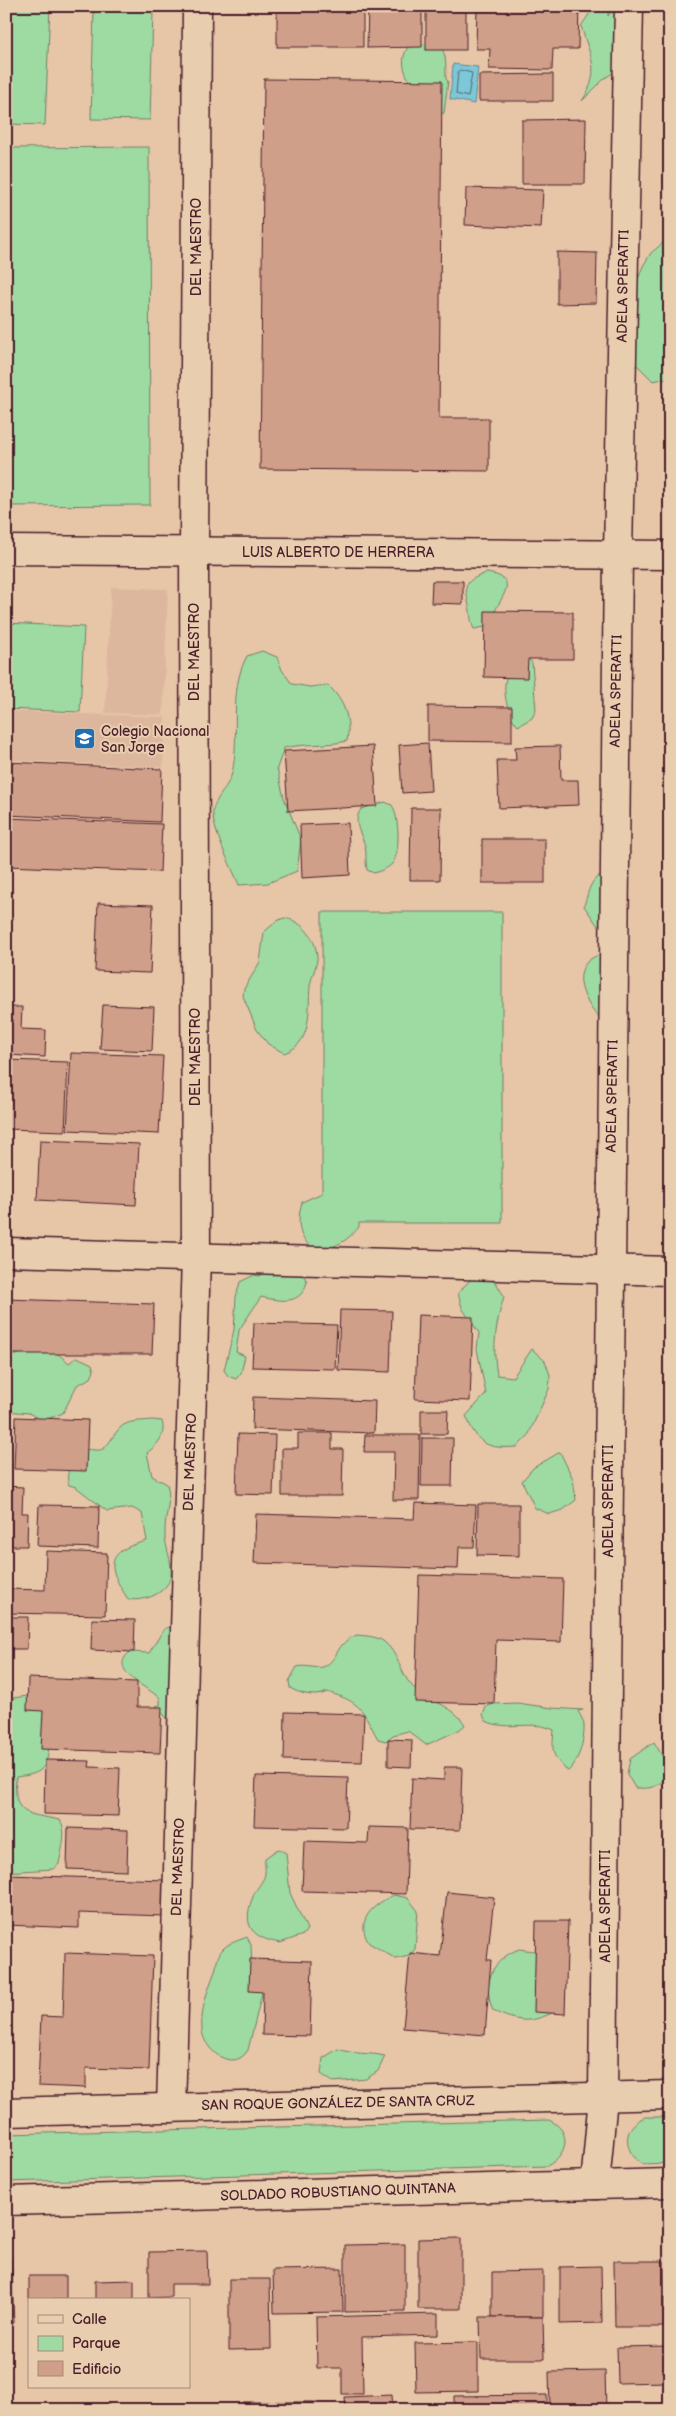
<svg xmlns="http://www.w3.org/2000/svg" width="676" height="2416" viewBox="0 0 676 2416" font-family="'Balsamiq Sans',sans-serif">
	<rect width="100%" height="100%" fill="#e7c6a8"/>
	<filter id="ink" filterUnits="userSpaceOnUse"><feTurbulence type="fractalNoise" baseFrequency=".02" numOctaves="2"/><feDisplacementMap in="SourceGraphic" scale="10" xChannelSelector="R" yChannelSelector="G"/><feConvolveMatrix kernelMatrix="1 2 1 2 8 2 1 2 1" color-interpolation-filters="sRGB"/></filter>
	<g filter="url(#ink)">
		<g fill="#ddb79d">
			<polygon points="111,587 168,589 163,715 105,713"/>
			<polygon points="6,711 165,717 163,767 6,760"/>
		</g>
		<g fill="#9ddba3" stroke="#747d67">
			<polygon points="6,6 50,6 45,125 6,124"/>
			<path d="M591 6H608V16L614 6H635L632 60 605 78 582 101C602 71 590 57 581 26L590 13Z"/>
			<polygon points="94,9 153,11 150,120 91,119"/>
			<path d="M432 42C449 49 445 63 446 79L448 81 444 113 436 115C422 97 392 71 408 47Z"/>
			<polygon points="149,147 150,505 6,506 6,148"/>
			<polygon points="670,237 670,375 667,378 653,381 631,359 625,314 643,266 651,253"/>
			<path d="M486 573C519 577 504 593 495 611 493 615 492 621 490 626L474 629C470 621 471 614 469 606 464 583 464 582 486 573Z"/>
			<polygon points="6,623 84,627 80,712 6,709"/>
			<path d="M262 651 277 657 282 670 292 684 310 687 328 685C344 701 351 718 347 741 327 746 306 743 284 748L277 768 284 798 301 840 297 871 268 883 239 885C232 867 211 829 213 810 215 799 229 786 232 773 241 734 227 693 247 656Z"/>
			<path d="M528 658 532 663 536 710 532 718 518 726C508 716 501 690 507 676 510 669 522 663 528 658Z"/>
			<path d="M385 802 392 805C399 816 401 853 392 864 387 869 380 871 374 873L367 870C365 862 367 854 365 846 361 832 352 823 361 809Z"/>
			<path d="M610 869 606 928 598 926 584 906C590 886 590 879 610 869Z"/>
			<path d="M322 912H502V1223H359V1227C328 1264 288 1252 302 1202L322 1193Z"/>
			<path d="M284 918C303 920 318 941 317 960 316 969 311 977 310 986 308 1010 313 1044 284 1053L268 1044 257 1030 243 996 244 989 260 962 264 932 277 921Z"/>
			<path d="M609 951 607 1019 599 1018C587 1005 572 978 587 962 593 956 602 954 609 951Z"/>
			<path d="M297 1262 307 1282C301 1306 280 1301 261 1297L239 1330 236 1352 245 1356 241 1373 236 1379 228 1376 224 1370 234 1330 236 1297 240 1282 254 1275 260 1276 271 1265Z"/>
			<path d="M483 1275 496 1283 504 1296C496 1324 492 1345 497 1375L513 1377 532 1349 545 1361 550 1375 549 1389 528 1436 517 1447C487 1449 478 1445 466 1416L486 1394 477 1349 479 1333 462 1308 458 1293 469 1281Z"/>
			<polygon points="32,1349 57,1353 69,1363 77,1357 92,1364 94,1371 91,1378 77,1385 63,1413 42,1421 29,1413 6,1411 6,1372 8,1371 9,1355 17,1355"/>
			<path d="M152 1420 162 1421C166 1436 158 1444 147 1453L152 1476 167 1484C172 1499 165 1515 165 1530 164 1543 170 1555 171 1568 174 1590 147 1603 128 1599 106 1566 105 1551 147 1541L142 1513 132 1508 107 1511 76 1487 69 1485C64 1474 73 1454 85 1450 91 1448 97 1452 103 1449 107 1446 110 1441 113 1437 124 1419 133 1422 152 1420Z"/>
			<polygon points="560,1452 573,1479 576,1500 563,1510 549,1514 535,1508 522,1481 533,1468"/>
			<path d="M174 1625V1726L156 1706 160 1705V1698C151 1689 106 1671 130 1652L149 1653 164 1629Z"/>
			<path d="M357 1635C365 1636 376 1636 383 1641 399 1653 399 1672 412 1686 428 1702 453 1704 465 1725L459 1730 426 1745 408 1731 393 1735 386 1741 378 1739C362 1710 362 1702 327 1692 316 1698 300 1694 290 1688L289 1681 297 1667C307 1664 319 1671 327 1665 340 1655 336 1643 357 1635Z"/>
			<path d="M28 1696 42 1699C45 1715 57 1760 39 1771 33 1775 23 1776 16 1777 13 1817 27 1813 60 1820 68 1832 61 1851 59 1864L53 1869 6 1872V1709L13 1698Z"/>
			<path d="M517 1703 552 1708 583 1710 578 1711C580 1715 584 1721 584 1726 585 1739 578 1764 568 1771 551 1757 552 1751 554 1730 532 1719 508 1732 486 1721L483 1715 486 1707 493 1704Z"/>
			<path d="M654 1742 670 1769C660 1787 655 1789 635 1788L627 1774 630 1759Z"/>
			<path d="M278 1849 286 1853 290 1893 307 1929 303 1935 280 1943C248 1937 242 1923 254 1894 257 1887 265 1880 265 1873 266 1868 264 1864 265 1858Z"/>
			<path d="M394 1895 408 1898 418 1911 415 1949 409 1956 396 1959 369 1943C354 1920 374 1904 394 1895Z"/>
			<path d="M247 1937 251 1945 252 1968 262 1993 248 2050C234 2073 205 2052 202 2031 200 2009 208 1990 215 1971 217 1963 217 1955 223 1949 228 1943 240 1940 247 1937Z"/>
			<path d="M519 1949 534 1951 548 1957 554 2012C529 2024 518 2022 493 2011 482 1983 491 1960 519 1949Z"/>
			<path d="M338 2049C356 2055 367 2052 385 2056L378 2071 366 2079 333 2082 321 2074 323 2058Z"/>
			<path d="M645 2117H670V2163L643 2164C622 2152 622 2126 645 2117Z"/>
			<path d="M549 2120C573 2131 568 2155 547 2166L6 2182V2134Z"/>
		</g>
		<polygon fill="#7ac8d8" stroke="#678493" points="453,64 478,67 474,104 450,99"/>
		<g fill="none" stroke-linecap="round" stroke-linejoin="round">
			<polygon stroke="#5d6370" stroke-width="1" points="460,70 472,73 468,97 456,94 458,72"/>
		</g>
		<g fill="#d09f89" stroke="#4a1f2b">
			<rect x="277" y="6" width="86" height="41"/>
			<polygon points="368,6 422,6 422,47 367,48"/>
			<rect x="426" y="6" width="40" height="44"/>
			<polygon points="477,6 579,6 578,49 553,49 552,70 489,69 490,49 476,49"/>
			<polygon points="553,74 553,101 479,101 479,75"/>
			<polygon points="264,79 442,81 439,418 489,418 489,471 260,469"/>
			<polygon points="586,119 585,184 522,184 522,120"/>
			<polygon points="466,188 543,190 541,228 465,225"/>
			<polygon points="557,252 597,253 596,303 557,304"/>
			<polygon points="432,581 463,581 463,604 431,603"/>
			<polygon points="485,611 573,612 573,659 528,659 527,678 484,677"/>
			<polygon points="669,678 670,678 670,769 668,769"/>
			<polygon points="428,706 512,707 512,742 428,741"/>
			<polygon points="428,743 431,791 402,793 399,745"/>
			<polygon points="373,746 377,806 288,811 284,751"/>
			<polygon points="560,746 561,780 578,780 579,805 499,808 497,760 516,760 515,747"/>
			<polygon points="6,762 162,769 160,822 6,815"/>
			<polygon points="411,808 441,808 440,880 410,880"/>
			<polygon points="6,818 162,824 160,872 6,866"/>
			<polygon points="348,823 350,875 302,878 300,825"/>
			<rect x="482" y="839" width="63" height="44"/>
			<polygon points="98,903 153,905 150,973 95,971"/>
			<polygon points="668,939 670,939 670,963 667,963"/>
			<polygon points="103,1005 154,1007 152,1051 100,1049"/>
			<polygon points="6,1007 22,1007 21,1029 46,1030 45,1057 6,1055"/>
			<polygon points="71,1053 163,1056 159,1134 67,1130"/>
			<polygon points="6,1060 68,1062 65,1131 6,1129"/>
			<polygon points="40,1140 139,1144 136,1205 37,1200"/>
			<polygon points="6,1299 154,1304 152,1354 6,1354"/>
			<polygon points="340,1310 392,1311 390,1372 338,1370"/>
			<polygon points="418,1315 473,1317 470,1401 415,1399"/>
			<polygon points="254,1323 337,1325 335,1369 252,1367"/>
			<polygon points="253,1397 375,1401 374,1433 252,1429"/>
			<polygon points="421,1410 448,1410 447,1434 421,1434"/>
			<polygon points="16,1417 88,1420 86,1471 14,1469"/>
			<polygon points="298,1433 332,1433 332,1449 343,1449 342,1496 282,1496 282,1448 298,1448"/>
			<polygon points="238,1434 275,1435 273,1495 236,1494"/>
			<polygon points="365,1435 420,1435 419,1500 393,1500 394,1452 364,1452"/>
			<polygon points="422,1438 453,1438 452,1486 421,1486"/>
			<polygon points="6,1486 23,1487 22,1513 28,1513 27,1546 6,1546"/>
			<polygon points="415,1503 476,1505 474,1547 459,1547 458,1569 254,1563 256,1514 414,1519"/>
			<polygon points="478,1504 519,1504 519,1556 477,1555"/>
			<polygon points="39,1505 99,1506 98,1548 37,1546"/>
			<polygon points="46,1551 107,1553 105,1615 6,1613 6,1589 45,1590"/>
			<polygon points="419,1575 563,1579 561,1642 496,1640 494,1704 415,1702"/>
			<polygon points="6,1617 28,1617 27,1649 6,1649"/>
			<polygon points="92,1619 135,1620 134,1652 91,1650"/>
			<polygon points="28,1678 137,1682 137,1707 162,1707 160,1753 41,1749 43,1711 27,1710"/>
			<polygon points="285,1712 364,1714 362,1762 284,1760"/>
			<polygon points="388,1739 412,1740 411,1767 388,1766"/>
			<polygon points="45,1760 90,1761 89,1767 120,1768 118,1816 44,1814"/>
			<polygon points="444,1767 462,1767 460,1830 410,1829 412,1778 444,1780"/>
			<polygon points="256,1776 348,1778 346,1828 254,1826"/>
			<polygon points="369,1827 408,1828 406,1894 302,1891 304,1841 368,1843"/>
			<polygon points="68,1828 128,1830 127,1871 67,1869"/>
			<polygon points="6,1875 166,1880 164,1916 79,1913 79,1928 6,1925"/>
			<polygon points="447,1892 494,1897 487,1960 491,1960 485,2035 403,2028 410,1953 440,1956"/>
			<polygon points="536,1921 568,1921 565,2014 534,2012"/>
			<polygon points="65,1953 153,1956 149,2070 86,2068 86,2088 38,2086 41,2016 63,2017"/>
			<polygon points="250,1959 312,1961 310,2036 262,2035 263,1992 249,1991"/>
			<polygon points="461,2238 461,2309 418,2309 418,2239"/>
			<polygon points="405,2244 405,2311 345,2312 345,2245"/>
			<polygon points="207,2251 208,2284 171,2284 171,2297 149,2298 149,2252"/>
			<polygon points="6,2257 11,2257 14,2323 6,2324"/>
			<polygon points="614,2261 664,2261 665,2327 615,2327"/>
			<polygon points="601,2266 602,2323 560,2324 560,2267"/>
			<polygon points="342,2269 343,2312 274,2313 273,2270"/>
			<polygon points="543,2271 543,2317 492,2317 492,2272"/>
			<rect x="29" y="2276" width="37" height="24"/>
			<polygon points="229,2279 270,2279 271,2349 229,2350"/>
			<polygon points="134,2280 134,2300 95,2300 95,2281"/>
			<polygon points="438,2314 438,2335 362,2337 363,2394 342,2394 342,2368 317,2368 316,2317"/>
			<polygon points="480,2317 543,2317 544,2359 481,2359"/>
			<polygon points="478,2342 478,2391 416,2392 415,2343"/>
			<polygon points="670,2346 670,2382 618,2383 617,2347"/>
			<polygon points="605,2371 606,2410 550,2410 549,2372"/>
			<polygon points="392,2395 393,2410 346,2410 345,2397"/>
			<polygon points="547,2395 547,2410 454,2410 454,2396"/>
			<polygon points="243,2402 314,2402 314,2410 244,2410"/>
			<polygon points="109,2404 109,2410 25,2410 25,2407"/>
		</g>
		<g fill="none" stroke-linecap="round" stroke-linejoin="round">
			<defs>
				<g id="street">
					<polyline points="6,550 670,555"/>
					<polyline points="6,1252 670,1271"/>
					<polyline points="171,2108 196,1256 194,551 197,6"/>
					<polyline points="595,2185 603,2097 618,554 629,6"/>
				</g>
				<g id="secondary">
					<polyline points="6,2112 670,2095"/>
					<polyline points="6,2201 670,2183"/>
				</g>
			</defs>
			<use href="#street" stroke="#4a1f2b" stroke-width="31"/>
			<use href="#secondary" stroke="#4a1f2b" stroke-width="31"/>
			<use href="#street" stroke="#e8cdaf" stroke-width="28"/>
			<use href="#secondary" stroke="#e8cdaf" stroke-width="28"/>
		</g>
	</g>
	<defs>
		<symbol id="school-square" viewBox="-11 -11 22 22"><rect x="-9" y="-9" width="18" height="18" rx="4" fill="#1f6fb2" stroke="#e8cdaf"/><path d="M0-5L7-2L0 1L-7-2ZM-4 1L0 2.5L4 1V4Q0 6-4 4Z" fill="#fff"/></symbol>
	</defs>
	<g fill-rule="evenodd">
		<use href="#school-square" x="72" y="726" width="25" height="25"/>
	</g>
	<g text-anchor="middle" dominant-baseline="central" stroke-width="4" stroke-linejoin="round" paint-order="stroke">
		<g font-size="14" fill="#4a1f2b" stroke="#e8cdaf">
			<text transform="translate(196 247) rotate(-90)">DEL MAESTRO</text>
			<text transform="translate(623 286) rotate(-89)">ADELA SPERATTI</text>
			<text x="338" y="552">LUIS ALBERTO DE HERRERA</text>
			<text transform="translate(194 652) rotate(-90)">DEL MAESTRO</text>
			<text transform="translate(616 691) rotate(-89)">ADELA SPERATTI</text>
			<text transform="translate(195 1057) rotate(-90)">DEL MAESTRO</text>
			<text transform="translate(612 1096) rotate(-89)">ADELA SPERATTI</text>
			<text transform="translate(190 1462) rotate(-88)">DEL MAESTRO</text>
			<text transform="translate(608 1501) rotate(-90)">ADELA SPERATTI</text>
			<text transform="translate(178 1867) rotate(-88)">DEL MAESTRO</text>
			<text transform="translate(605 1906) rotate(-90)">ADELA SPERATTI</text>
			<text transform="translate(338 2103) rotate(-1)">SAN ROQUE GONZÁLEZ DE SANTA CRUZ</text>
			<text transform="translate(338 2192) rotate(-2)">SOLDADO ROBUSTIANO QUINTANA</text>
		</g>
		<g font-size="14" fill="#4a1f2b" stroke="#e8cdaf" text-anchor="start">
			<text x="101" y="731">Colegio Nacional<tspan x="101" dy="16">San Jorge</tspan></text>
		</g>
	</g>
	<rect width="676" height="2416" fill="none" stroke="#e8cdaf" stroke-width="25"/>
	<rect x="12" y="12" width="651" height="2391" fill="none" stroke="#4a1f2b" stroke-width="2" filter="url(#ink)"/>
	<rect x="28" y="2298" width="162" height="90" fill="#e8cdaf" stroke="#a9877a"/>
	<rect x="38" y="2315" width="25" height="8" fill="#e8cdaf" stroke="#a9877a"/>
	<text x="72" y="2324" font-size="15" fill="#4a1f2b">Calle</text>
	<rect x="38" y="2336" width="25" height="15" fill="#9ddba3" stroke="#a9877a"/>
	<text x="72" y="2348" font-size="15" fill="#4a1f2b">Parque</text>
	<rect x="38" y="2361" width="25" height="15" fill="#d09f89" stroke="#a9877a"/>
	<text x="72" y="2374" font-size="15" fill="#4a1f2b">Edificio</text>
</svg>
